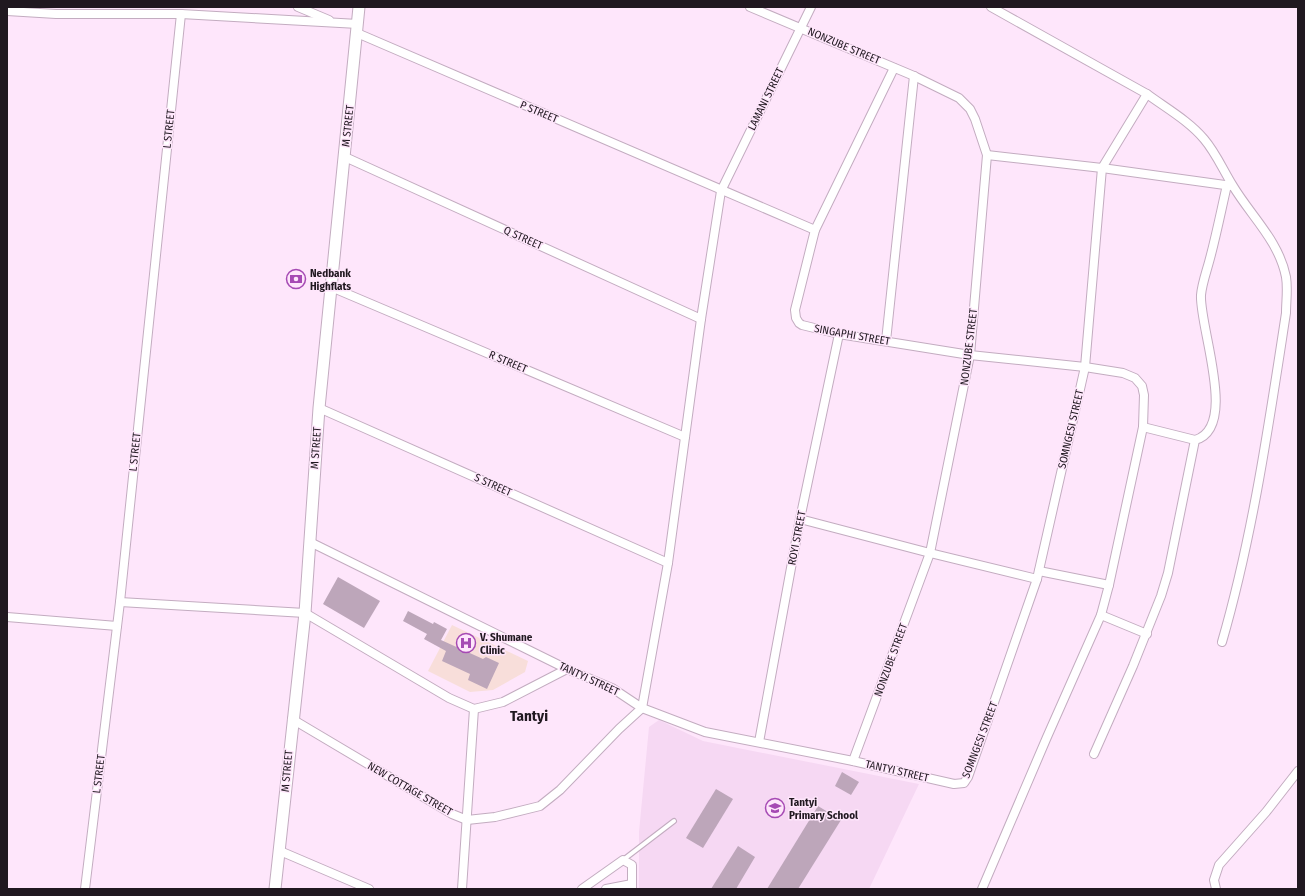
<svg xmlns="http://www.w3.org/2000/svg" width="1305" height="896" viewBox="0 0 1305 896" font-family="'Fira Sans Condensed',sans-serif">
	<rect width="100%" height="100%" fill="#fee6fb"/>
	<polygon fill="#f6d8f3" points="659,720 703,741 919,784 869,889 639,889 639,832 649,727"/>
	<polygon fill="#f8deda" points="452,625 528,661 525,672 493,690 470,692 428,671"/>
	<g fill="#bda6ba">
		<polygon points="338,577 380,601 364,628 323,604"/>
		<polygon points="408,611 433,624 434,622 447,629 441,640 483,659 486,657 499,663 487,689 468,680 470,674 442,661 446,651 424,639 427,634 403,621"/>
		<polygon points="842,772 859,782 851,795 835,786"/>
		<polygon points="716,789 733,799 703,848 686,838"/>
		<polygon points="818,806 841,820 798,889 767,889"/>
		<polygon points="738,846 755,857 736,889 711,889"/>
	</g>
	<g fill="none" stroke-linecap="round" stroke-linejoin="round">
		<defs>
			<polyline id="service" points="623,860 674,821"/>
			<g id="minor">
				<polyline points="298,7 329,20"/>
				<polyline points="750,7 914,76 959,98 970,109 975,119 987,155 970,355 930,553 853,761"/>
				<polyline points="7,11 56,14 181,14 358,24"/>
				<polyline points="357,33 815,230"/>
				<polyline points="894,68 815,230 795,310 796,318 799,323 802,325 839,334 970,355 1085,367 1123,373 1135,378 1142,386 1144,395 1143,427 1109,585 1101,615 1047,737 982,889"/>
				<path d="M1147 94C1166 108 1189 121 1204 139 1216 153 1223 170 1233 186 1251 216 1279 241 1286 277 1288 289 1286 301 1286 313 1269 423 1253 535 1222 642"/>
				<polyline points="987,155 1102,168 1232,186"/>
				<polyline points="345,157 701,319"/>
				<polyline points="331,287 685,437"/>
				<polyline points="886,341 914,76"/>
				<polyline points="319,408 668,563"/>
				<path d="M1143 427 1195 440C1239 428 1199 327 1201 295 1202 284 1206 273 1209 262 1216 237 1221 211 1227 185"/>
				<polyline points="800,519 930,553 1037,579"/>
				<polyline points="310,542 567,669 612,688 642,708 705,732 853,761 954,784 964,783 968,777 1037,579 1085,367 1102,168 1147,94 991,7"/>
				<polyline points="1039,571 1109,585"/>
				<polyline points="120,602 305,613 449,698 474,709 503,702 567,669"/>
				<polyline points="1101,615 1147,634"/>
				<polyline points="7,617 117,626"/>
				<polyline points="292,719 452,814 467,820 495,817 540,806 560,790 619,729 642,708 668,563 701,319 721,191 811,7"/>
				<polyline points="759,742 800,519 839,334"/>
				<polyline points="1094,754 1133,666 1161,596 1168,573 1195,440"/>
				<polyline points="280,851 369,889"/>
				<polyline points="85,889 120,602 181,14"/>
				<polyline points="462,889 474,709"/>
				<polyline points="582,889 623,860 632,865 632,889"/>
				<polyline points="606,889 632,884"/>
				<polyline points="1216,889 1214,880 1219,865 1266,812 1298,771"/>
			</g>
			<polyline id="tertiary" points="275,889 305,613 319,408 359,7"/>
		</defs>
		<use href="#service" stroke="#c3acc0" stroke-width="6"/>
		<use href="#minor" stroke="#c3acc0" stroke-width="10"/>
		<use href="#tertiary" stroke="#c3acc0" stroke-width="13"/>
		<use href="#service" stroke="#fff" stroke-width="4"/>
		<use href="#minor" stroke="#fff" stroke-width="8"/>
		<use href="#tertiary" stroke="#fff" stroke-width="11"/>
	</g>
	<defs>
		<symbol id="bank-ring" viewBox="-11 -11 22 22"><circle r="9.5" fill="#fee6fb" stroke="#a64ab4" stroke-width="1.5"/><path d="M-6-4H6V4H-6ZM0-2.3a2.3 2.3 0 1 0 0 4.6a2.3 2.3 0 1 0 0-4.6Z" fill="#a64ab4"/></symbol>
		<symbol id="hospital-ring" viewBox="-11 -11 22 22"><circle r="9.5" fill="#fee6fb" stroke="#a64ab4" stroke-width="1.5"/><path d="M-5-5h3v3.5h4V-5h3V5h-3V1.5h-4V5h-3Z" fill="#a64ab4"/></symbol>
		<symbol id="school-ring" viewBox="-11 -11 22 22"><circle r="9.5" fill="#fee6fb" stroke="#a64ab4" stroke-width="1.5"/><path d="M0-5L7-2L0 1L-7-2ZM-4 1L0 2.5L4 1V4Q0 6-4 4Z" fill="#a64ab4"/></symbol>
	</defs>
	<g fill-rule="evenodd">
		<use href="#bank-ring" x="285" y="268" width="22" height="22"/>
		<use href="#hospital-ring" x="455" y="632" width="22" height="22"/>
		<use href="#school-ring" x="764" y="797" width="22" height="22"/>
	</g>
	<g text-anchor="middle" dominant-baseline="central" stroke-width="3" stroke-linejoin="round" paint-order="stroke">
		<g font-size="11" fill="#201820" stroke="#fee6fb">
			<text transform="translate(844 46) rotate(23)">NONZUBE STREET</text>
			<text transform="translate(766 99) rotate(-64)">LAMANI STREET</text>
			<text transform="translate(539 112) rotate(23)">P STREET</text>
			<text transform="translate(348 126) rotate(-84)">M STREET</text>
			<text transform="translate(169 129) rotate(-84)">L STREET</text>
			<text transform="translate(523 238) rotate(24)">Q STREET</text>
			<text transform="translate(852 335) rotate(10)">SINGAPHI STREET</text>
			<text transform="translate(969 347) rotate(-83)">NONZUBE STREET</text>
			<text transform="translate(508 362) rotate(23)">R STREET</text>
			<text transform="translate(1071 429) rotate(-77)">SOMNGESI STREET</text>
			<text transform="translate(316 448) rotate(-86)">M STREET</text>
			<text transform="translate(135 452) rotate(-84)">L STREET</text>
			<text transform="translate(493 485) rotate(24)">S STREET</text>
			<text transform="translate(797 538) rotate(-79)">ROYI STREET</text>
			<text transform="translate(891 660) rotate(-70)">NONZUBE STREET</text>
			<text transform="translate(589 679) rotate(25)">TANTYI STREET</text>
			<text transform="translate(980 740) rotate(-69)">SOMNGESI STREET</text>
			<text transform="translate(287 771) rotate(-85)">M STREET</text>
			<text transform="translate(897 771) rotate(13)">TANTYI STREET</text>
			<text transform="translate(99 774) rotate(-83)">L STREET</text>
			<text transform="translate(410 789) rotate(30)">NEW COTTAGE STREET</text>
		</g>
		<g font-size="11" font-weight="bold" fill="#201820" stroke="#fee6fb" text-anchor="start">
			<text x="310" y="273">Nedbank<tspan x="310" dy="13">Highflats</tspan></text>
			<text x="480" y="637">V. Shumane<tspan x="480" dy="13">Clinic</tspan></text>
			<text x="789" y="802">Tantyi<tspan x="789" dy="13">Primary School</tspan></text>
		</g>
		<g font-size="15" font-weight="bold" fill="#201820" stroke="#fee6fb">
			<text x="529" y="716">Tantyi</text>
		</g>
	</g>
	<rect width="1305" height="896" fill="none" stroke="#201820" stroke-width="16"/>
</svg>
